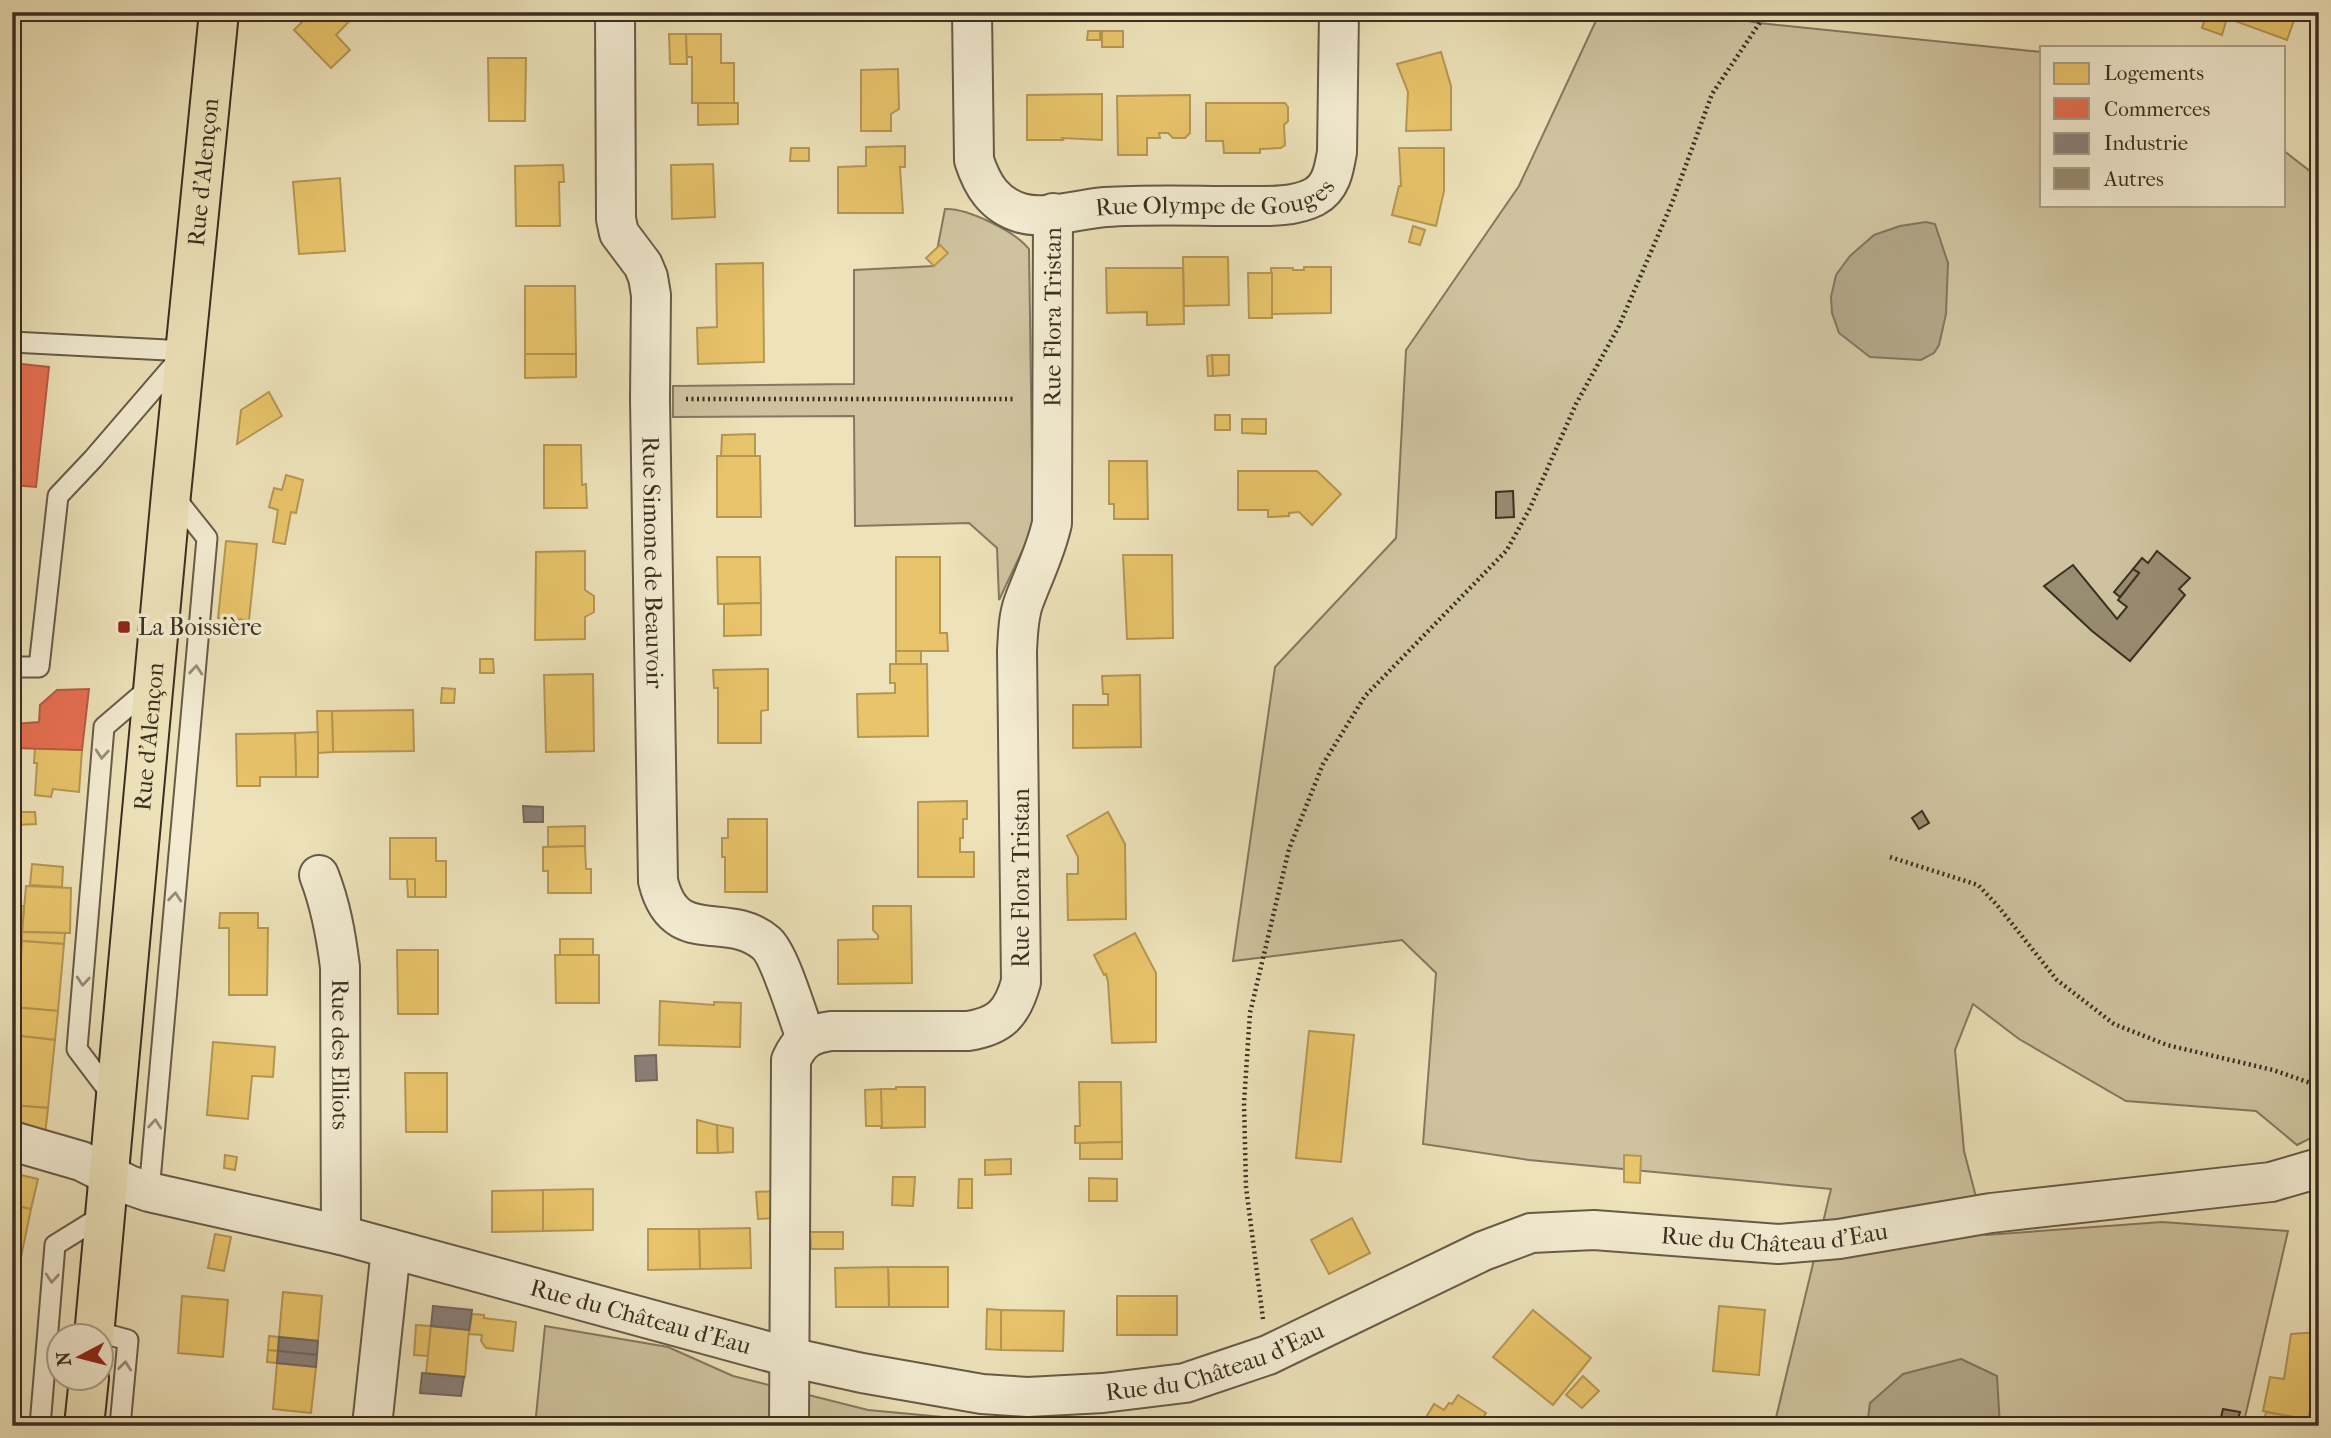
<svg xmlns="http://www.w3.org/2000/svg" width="2331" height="1438" viewBox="0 0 2331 1438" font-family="'IM FELL French Canon',serif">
	<rect width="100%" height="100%" fill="#ede2b9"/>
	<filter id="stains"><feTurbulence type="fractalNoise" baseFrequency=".00286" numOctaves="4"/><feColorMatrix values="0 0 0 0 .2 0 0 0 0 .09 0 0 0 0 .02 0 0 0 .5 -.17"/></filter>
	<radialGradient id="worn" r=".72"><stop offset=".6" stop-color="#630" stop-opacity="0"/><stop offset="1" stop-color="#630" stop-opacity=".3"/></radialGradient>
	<g fill="#cfc39f" stroke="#867860" stroke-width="2">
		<polygon points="1600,12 1696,12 1759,23 2042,52 2042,205 2284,205 2284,151 2319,178 2319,1134 2297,1145 2256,1111 2126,1101 2019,1039 1973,1004 1955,1050 1964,1151 1986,1235 2162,1222 2288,1231 2243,1426 1774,1426 1831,1189 1529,1160 1423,1144 1436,973 1402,940 1233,961 1275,667 1396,538 1406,350 1519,186"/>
		<path d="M945 209C968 208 1016 232 1029 249L1033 528 999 600 997 548 969 523 855 526 854 416 673 417V386L854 384V270L934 266Z"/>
		<polygon points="545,1326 668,1347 733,1376 868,1410 1038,1426 535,1426"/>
	</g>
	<g fill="#b1a586" stroke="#82755e" stroke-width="2">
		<polygon points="1926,222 1935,224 1948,263 1946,314 1939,345 1934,353 1921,360 1870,357 1839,333 1832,313 1831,297 1836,275 1850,256 1874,235 1900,226"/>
		<polygon points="1961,1359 1997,1376 2000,1426 1867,1426 1870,1403 1903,1374"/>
	</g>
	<g fill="#e9c46a" stroke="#b59754" stroke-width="2">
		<polygon points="312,12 358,12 336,35 350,50 331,68 294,30"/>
		<polygon points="2207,12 2297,12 2287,40 2227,18 2222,35 2202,28"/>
		<polygon points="1088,31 1100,31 1100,40 1087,40"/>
		<rect x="1102" y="31" width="21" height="16"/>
		<polygon points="669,34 686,34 687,64 670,64"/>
		<polygon points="686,34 721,34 721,63 734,63 734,103 692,103 692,57 687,57"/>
		<polygon points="1441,52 1451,86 1451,130 1406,131 1408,92 1397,64"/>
		<polygon points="488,58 526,58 525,121 489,121"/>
		<polygon points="898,69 899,109 891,114 891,131 861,131 861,70"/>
		<polygon points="1102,94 1102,140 1062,138 1063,140 1027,140 1027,95"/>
		<polygon points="1190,95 1190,133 1185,138 1173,138 1168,133 1159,133 1160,138 1147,138 1147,155 1118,155 1117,96"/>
		<polygon points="698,103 738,103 738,124 698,125"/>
		<polygon points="1206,103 1285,103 1288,107 1288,121 1284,125 1285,145 1281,148 1260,149 1260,153 1224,153 1223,141 1206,141"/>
		<polygon points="905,146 905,167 900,167 903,213 838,213 838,167 866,166 866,147"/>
		<polygon points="791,148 809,148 809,161 790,161"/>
		<polygon points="1399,148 1444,148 1444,191 1436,226 1392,215 1399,186 1401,186"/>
		<polygon points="713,164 715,217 672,219 671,165"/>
		<polygon points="563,165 564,182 559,182 560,226 516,226 515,166"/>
		<polygon points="340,178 345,251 299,254 293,182"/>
		<polygon points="1413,226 1425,230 1420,245 1409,242"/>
		<polygon points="940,245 948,253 934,266 926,258"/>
		<polygon points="1183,257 1228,257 1229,305 1184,306"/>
		<polygon points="763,263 764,362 698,364 697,328 717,327 716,264"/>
		<polygon points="1304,267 1331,267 1331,313 1272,314 1271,268 1293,268 1293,270 1304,270"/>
		<polygon points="1106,268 1183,268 1184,324 1147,325 1147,312 1107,313"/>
		<polygon points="1248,273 1272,273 1272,318 1249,318"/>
		<polygon points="525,286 575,286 576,354 525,354"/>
		<polygon points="525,354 576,354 576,377 525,378"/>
		<polygon points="1212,355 1229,355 1229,375 1213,376"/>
		<polygon points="1212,355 1213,376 1208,376 1207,356"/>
		<polygon points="269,392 282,416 237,444 241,410"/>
		<rect x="1215" y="415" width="15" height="15"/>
		<polygon points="1242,419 1266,419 1266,434 1242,433"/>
		<polygon points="755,434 755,456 721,457 722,435"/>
		<polygon points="544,445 581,445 582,485 586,484 587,508 544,508"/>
		<polygon points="717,456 760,456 761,517 717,517"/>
		<polygon points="1109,461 1147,461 1148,519 1114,519 1114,504 1109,504"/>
		<polygon points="1238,471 1317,471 1341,494 1312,525 1299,512 1289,513 1289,516 1268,517 1268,510 1238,510"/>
		<polygon points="286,475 303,480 296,513 291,512 285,544 273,542 278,510 269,507 274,488 282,490"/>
		<polygon points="226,541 257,544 249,620 218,618"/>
		<polygon points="585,551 585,590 594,596 594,612 585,617 585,639 535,640 536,552"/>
		<polygon points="1123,555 1172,555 1173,638 1127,639"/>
		<polygon points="717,557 760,557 761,603 718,604"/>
		<polygon points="896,557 940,557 940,633 947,633 948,651 896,651"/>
		<polygon points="761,603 761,635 724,636 724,604"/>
		<rect x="896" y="651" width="25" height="13"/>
		<polygon points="480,659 493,659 494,673 480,673"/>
		<polygon points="890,664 927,664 928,736 858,737 857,694 895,693 895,683 890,683"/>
		<polygon points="768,669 768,710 761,711 761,743 718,743 718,688 714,688 713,670"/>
		<polygon points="593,674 594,751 546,752 544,675"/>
		<polygon points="1140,675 1141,747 1073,748 1073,705 1108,705 1108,694 1103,694 1102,676"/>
		<polygon points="442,688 455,689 454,703 441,703"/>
		<polygon points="413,710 414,751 333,752 332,711"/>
		<polygon points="317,711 332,711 333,752 318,753"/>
		<polygon points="318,732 318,777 296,777 295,733"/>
		<polygon points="295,733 296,777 260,777 260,786 237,786 236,734"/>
		<polygon points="35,747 82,750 79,792 53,789 51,797 35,795 37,763 34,763"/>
		<polygon points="967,801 967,819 963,819 963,838 960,838 960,852 974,852 974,877 918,877 918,802"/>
		<polygon points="16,812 35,812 36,824 16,825"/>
		<polygon points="1108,812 1125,844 1126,919 1068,920 1067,874 1078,874 1078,857 1067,836"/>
		<polygon points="728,819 767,819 767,892 725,892 725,857 722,857 722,838 728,838"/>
		<polygon points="585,826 585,846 548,847 548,827"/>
		<polygon points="390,838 436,838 436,861 446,861 446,897 415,897 415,879 390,879"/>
		<polygon points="585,846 586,869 591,869 591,893 548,893 548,871 543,871 543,847"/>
		<polygon points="32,864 63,867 62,887 30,885"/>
		<polygon points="407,879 415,879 415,897 408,897"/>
		<polygon points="26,886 71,888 70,933 22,932"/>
		<polygon points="12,906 24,906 22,932 12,932"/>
		<polygon points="873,906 911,906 912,983 838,984 838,940 878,939 878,935 873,930"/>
		<polygon points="220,913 258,913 258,928 268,928 267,995 229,995 229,928 219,928"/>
		<polygon points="22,932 65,933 64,944 22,941"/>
		<polygon points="1135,933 1156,973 1156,1042 1112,1043 1108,982 1106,974 1104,975 1094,955"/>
		<rect x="560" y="939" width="33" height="16"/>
		<polygon points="22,941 64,944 58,1011 12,1007 15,976 20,977"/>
		<polygon points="397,950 438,950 438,1014 398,1014"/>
		<polygon points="555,955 599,955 599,1003 556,1003"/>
		<polygon points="660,1001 714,1005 714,1002 741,1003 740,1047 659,1045"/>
		<polygon points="12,1007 58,1011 55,1040 12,1035"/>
		<polygon points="1309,1031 1354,1035 1341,1162 1296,1158"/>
		<polygon points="12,1035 55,1040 48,1108 12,1105"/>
		<polygon points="213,1042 275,1047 273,1077 252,1076 248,1119 207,1115"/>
		<polygon points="405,1073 447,1073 447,1132 406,1132"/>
		<polygon points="1079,1082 1121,1082 1122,1142 1075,1143 1075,1126 1080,1126"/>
		<polygon points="896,1087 925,1087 925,1127 881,1128 881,1089 896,1089"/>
		<polygon points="881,1089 882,1126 866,1126 865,1090"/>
		<polygon points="12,1105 48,1108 45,1135 12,1129"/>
		<polygon points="697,1120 717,1125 718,1153 697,1153"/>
		<polygon points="717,1125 733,1128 733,1152 718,1153"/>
		<polygon points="1122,1142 1122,1159 1080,1159 1080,1143"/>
		<polygon points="225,1155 237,1157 235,1170 224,1168"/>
		<polygon points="1624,1155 1641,1156 1640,1183 1624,1182"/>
		<polygon points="1011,1159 1011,1174 985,1175 985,1160"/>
		<polygon points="12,1173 38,1179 31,1209 12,1205"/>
		<polygon points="893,1177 915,1177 913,1206 892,1205"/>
		<polygon points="1089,1178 1117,1179 1117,1201 1089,1201"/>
		<polygon points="959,1179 972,1179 972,1208 958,1208"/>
		<polygon points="593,1189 593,1230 543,1231 543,1190"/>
		<polygon points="543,1190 543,1231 492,1232 492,1191"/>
		<polygon points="776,1191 778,1218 758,1219 756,1192"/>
		<polygon points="12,1205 31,1209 20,1262 12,1261"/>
		<polygon points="1352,1218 1370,1253 1329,1274 1311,1240"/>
		<polygon points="750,1228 751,1268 700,1269 699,1229"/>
		<polygon points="648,1229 699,1229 700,1269 648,1270"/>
		<polygon points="810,1232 843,1232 843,1249 811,1249"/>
		<polygon points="215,1234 231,1237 224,1271 208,1268"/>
		<polygon points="12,1261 20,1262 15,1306 12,1306"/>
		<polygon points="888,1267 948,1267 948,1307 889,1307"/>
		<polygon points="888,1267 889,1307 836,1307 835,1268"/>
		<polygon points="283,1292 322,1296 318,1341 279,1337"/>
		<polygon points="182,1296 228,1300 223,1357 178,1353"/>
		<rect x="1117" y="1296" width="60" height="39"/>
		<polygon points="1719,1306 1765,1310 1759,1375 1713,1371"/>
		<polygon points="987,1309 1001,1310 1001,1350 986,1349"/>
		<polygon points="1001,1310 1064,1311 1063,1351 1001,1350"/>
		<polygon points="1533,1310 1591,1358 1553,1405 1493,1357"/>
		<polygon points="472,1314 484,1315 484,1318 516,1322 513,1351 486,1348 481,1341 482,1335 469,1334"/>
		<polygon points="416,1325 431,1326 428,1356 414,1355"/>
		<polygon points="431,1326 469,1330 465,1377 426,1373"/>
		<polygon points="2319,1332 2319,1363 2308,1420 2263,1411 2270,1377 2284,1379 2291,1334"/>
		<polygon points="269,1336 279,1337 278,1351 268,1350"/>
		<polygon points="268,1350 278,1351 277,1363 267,1362"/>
		<polygon points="277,1363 316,1367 311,1413 273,1409"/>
		<polygon points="1583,1376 1599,1391 1582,1408 1566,1395"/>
		<polygon points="1458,1395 1486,1413 1480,1423 1485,1426 1421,1426 1434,1404 1444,1410 1449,1403 1452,1404"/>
		<polygon points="2266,1412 2308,1420 2306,1426 2263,1426"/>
	</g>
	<g fill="#e76f51" stroke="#b45c43" stroke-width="2">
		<polygon points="12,363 49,367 36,487 12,485"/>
		<polygon points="89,689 82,750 13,748 14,724 39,722 40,705 57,690"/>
	</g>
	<g fill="#8a817c" stroke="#736861" stroke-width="2">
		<polygon points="523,806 543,807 543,822 524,822"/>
		<polygon points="656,1055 657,1080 636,1081 635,1056"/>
		<polygon points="433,1306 472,1310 469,1330 431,1326"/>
		<polygon points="279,1337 318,1341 317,1355 278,1351"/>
		<polygon points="278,1351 317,1355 316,1367 277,1363"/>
		<polygon points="422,1373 464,1377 461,1396 420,1393"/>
	</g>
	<g fill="#988c71" stroke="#3c2e22" stroke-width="2">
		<polygon points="1513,491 1514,517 1496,518 1496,492"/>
		<polygon points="2157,551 2190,578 2179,589 2185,595 2130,661 2092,631 2044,586 2073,565 2117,619 2127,607 2118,600 2139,573 2133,569 2142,558 2148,563"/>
		<polygon points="2133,569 2139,573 2120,597 2114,592"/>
		<polygon points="1922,811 1929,823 1919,829 1912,818"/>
		<polygon points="2223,1409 2240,1412 2236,1426 2219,1426"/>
	</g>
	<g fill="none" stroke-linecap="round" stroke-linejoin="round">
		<defs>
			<g id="service">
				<polyline points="12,342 186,351 93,459 58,496 39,667 12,667"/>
				<polyline points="114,1098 77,1049 104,727 153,685"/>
				<polyline points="149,1192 207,538 172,494"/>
				<polyline points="95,1331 128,1340 120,1426"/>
				<polyline points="40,1426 55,1245 105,1214"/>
			</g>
			<g id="minor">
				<path id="s1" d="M615 12 616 219 619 233 643 265 648 277 651 295 650 399 658 881C675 950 726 909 766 943 780 955 798 1018 806 1038"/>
				<path id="s2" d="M972 12 974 160C982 185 994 205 1021 213 1044 220 1080 209 1105 207 1150 204 1195 206 1240 206 1263 206 1293 208 1314 197 1331 188 1334 170 1337 152L1339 12"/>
				<path id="s3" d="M319 875C331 906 336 935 340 967L341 1235"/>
				<path id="s4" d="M12 1141 81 1161 129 1185 149 1192 341 1235 789 1357 862 1373 982 1394 1028 1397 1103 1393 1185 1383 1268 1355 1483 1251 1531 1233 1594 1230 1778 1244 1839 1239 1991 1213 2271 1182 2319 1168"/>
				<polyline points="372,1426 391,1249"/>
				<path id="s5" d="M789 1426 791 1060C800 1040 810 1034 831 1031H968C1000 1026 1012 1014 1021 982L1017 651C1018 634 1018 617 1024 601 1034 574 1046 551 1052 523L1053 213"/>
			</g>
			<g id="primary">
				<path id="s6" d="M94 1336 171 494 219 12"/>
				<polyline points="84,1426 89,1378"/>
			</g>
		</defs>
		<use href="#service" stroke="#685b48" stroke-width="23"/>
		<use href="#minor" stroke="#685b48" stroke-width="42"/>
		<use href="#primary" stroke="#3c2e22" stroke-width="42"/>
		<g stroke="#3c2e22" stroke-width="4.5" stroke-dasharray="2 3.5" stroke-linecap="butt">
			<polyline points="651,14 685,12"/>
			<polyline points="1374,14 1545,15"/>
			<polyline points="686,399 1016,399"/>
			<polyline points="1890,857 1978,885 1997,905 2057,980 2114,1024 2167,1045 2273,1070 2319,1086"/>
			<polyline points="1263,1319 1246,1187 1244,1103 1250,1013 1289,849 1323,764 1365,696 1507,550 1530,508 1576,404 1619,326 1672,203 1712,94 1767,12"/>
		</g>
		<use href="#service" stroke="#f3ecd2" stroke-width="19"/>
		<use href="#minor" stroke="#f3ecd2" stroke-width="38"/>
		<use href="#primary" stroke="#ede2b9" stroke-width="38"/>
	</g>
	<defs><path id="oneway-chevron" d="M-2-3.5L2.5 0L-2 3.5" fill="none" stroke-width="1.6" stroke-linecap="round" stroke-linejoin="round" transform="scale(1.75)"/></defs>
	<g stroke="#988d7a">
		<use href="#oneway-chevron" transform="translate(196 670) rotate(-85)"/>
		<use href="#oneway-chevron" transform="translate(102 754) rotate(95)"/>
		<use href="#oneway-chevron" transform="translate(175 897) rotate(-85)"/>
		<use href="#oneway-chevron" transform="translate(83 981) rotate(95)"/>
		<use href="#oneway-chevron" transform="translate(155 1124) rotate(-85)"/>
		<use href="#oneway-chevron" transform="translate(52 1278) rotate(95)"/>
		<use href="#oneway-chevron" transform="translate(125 1366) rotate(-84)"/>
	</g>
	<rect fill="#8f2418" stroke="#f3ecd2" stroke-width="2.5" x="117" y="620" width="14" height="14" rx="3.5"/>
	<g text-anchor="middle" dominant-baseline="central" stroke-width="7" stroke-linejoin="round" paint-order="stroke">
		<g font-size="24" fill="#3c2e22" stroke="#f3ecd2">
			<text stroke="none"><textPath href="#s6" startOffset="1169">Rue d'Alençon</textPath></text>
			<text stroke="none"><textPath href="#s2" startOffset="418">Rue Olympe de Gouges</textPath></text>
			<text stroke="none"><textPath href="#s5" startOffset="1304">Rue Flora Tristan</textPath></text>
			<text stroke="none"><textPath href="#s1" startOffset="560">Rue Simone de Beauvoir</textPath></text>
			<text stroke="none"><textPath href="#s6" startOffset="602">Rue d'Alençon</textPath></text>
			<text transform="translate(1021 878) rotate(-90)">Rue Flora Tristan</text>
			<text stroke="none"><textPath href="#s3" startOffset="182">Rue des Elliots</textPath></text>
			<text stroke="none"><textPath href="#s4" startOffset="1830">Rue du Château d'Eau</textPath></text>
			<text stroke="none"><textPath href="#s4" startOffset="654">Rue du Château d'Eau</textPath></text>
			<text stroke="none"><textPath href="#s4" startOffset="1242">Rue du Château d'Eau</textPath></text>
		</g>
		<g font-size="24" fill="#3c2e22" stroke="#f3ecd2" text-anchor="start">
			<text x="138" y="627">La Boissière</text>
		</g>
	</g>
	<rect width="2331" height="1438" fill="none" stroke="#ede2b9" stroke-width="42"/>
	<rect x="14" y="14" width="2303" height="1410" fill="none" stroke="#3c2e22" stroke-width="3.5"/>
	<rect x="21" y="21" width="2289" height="1396" fill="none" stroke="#3c2e22" stroke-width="2"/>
	<rect x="2040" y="46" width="245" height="161" fill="#f3ecd2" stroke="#aaa08c" stroke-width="2"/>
	<rect x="2054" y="63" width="35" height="21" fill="#e9c46a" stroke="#aaa08c" stroke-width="2"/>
	<text x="2104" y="80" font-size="21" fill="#3c2e22">Logements</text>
	<rect x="2054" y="98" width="35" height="21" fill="#e76f51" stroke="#aaa08c" stroke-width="2"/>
	<text x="2104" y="116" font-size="21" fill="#3c2e22">Commerces</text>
	<rect x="2054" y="133" width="35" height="21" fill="#8a817c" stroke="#aaa08c" stroke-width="2"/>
	<text x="2104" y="150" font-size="21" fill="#3c2e22">Industrie</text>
	<rect x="2054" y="168" width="35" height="21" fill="#988c71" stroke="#aaa08c" stroke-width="2"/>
	<text x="2104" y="186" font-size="21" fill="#3c2e22">Autres</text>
	<g transform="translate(80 1357) rotate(263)"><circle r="33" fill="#f3ecd2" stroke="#aaa08c" stroke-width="2"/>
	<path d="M0-5L12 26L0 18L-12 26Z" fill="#8f2418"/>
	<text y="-10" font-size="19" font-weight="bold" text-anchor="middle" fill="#3c2e22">N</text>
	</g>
	<rect width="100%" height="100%" filter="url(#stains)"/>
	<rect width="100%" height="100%" fill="url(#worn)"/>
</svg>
